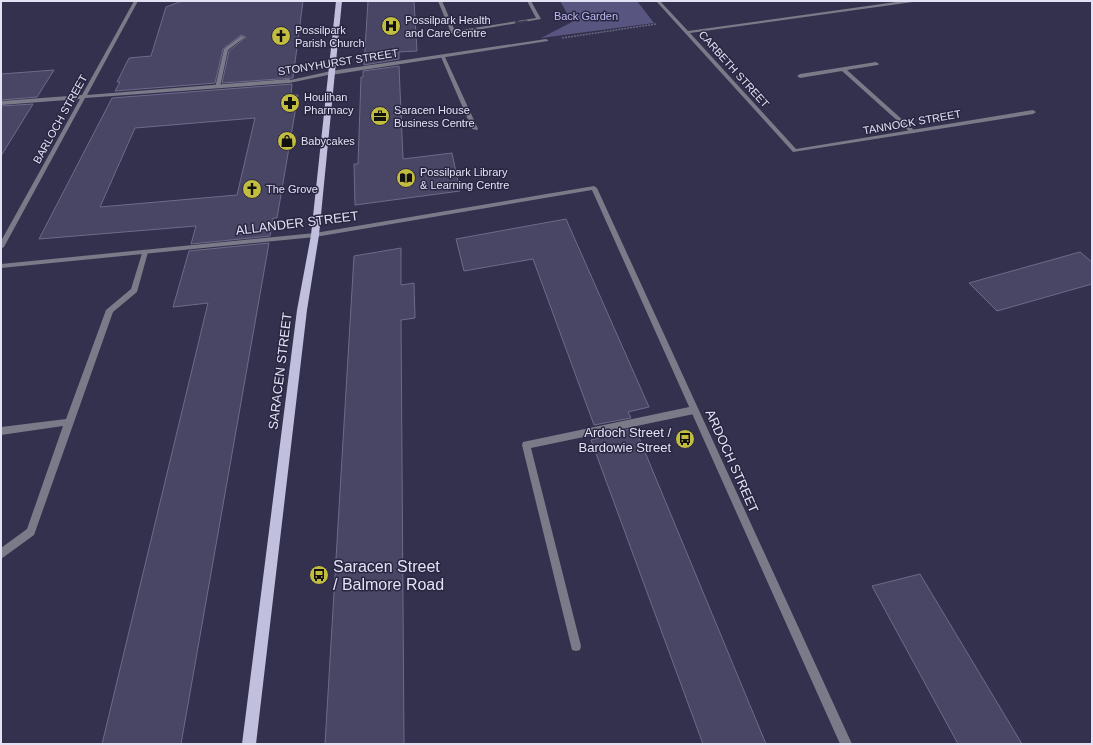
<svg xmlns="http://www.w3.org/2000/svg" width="1093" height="745" viewBox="0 0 1093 745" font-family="Arial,sans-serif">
	<rect width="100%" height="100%" fill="#33314d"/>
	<polygon fill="#585581" points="560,1 637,1 654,23 541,38 572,22"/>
	<g fill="#484664" stroke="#6d6b8b" fill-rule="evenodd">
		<polygon points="182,1 303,1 293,78 222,83 229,51 246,37 241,35 223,49 215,83 115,91 120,82 117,82 129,58 151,56 166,7"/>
		<polygon points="368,1 414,1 417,51 399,52 399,59 364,65"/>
		<polygon points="399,66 403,159 452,153 460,191 355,205 354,164 358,164 361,77 363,77 363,71"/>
		<polygon points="54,70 37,97 1,100 1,74"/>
		<path d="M292 84 291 95H298L277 218H273L270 236 191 244 196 226 39 239 112 98ZM255 118 237 195 100 207 135 128Z"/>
		<polygon points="33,104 1,156 1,106"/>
		<polygon points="566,219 649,407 628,412 631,418 594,425 533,259 464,271 456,239"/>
		<polygon points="269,243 181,744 102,744 208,303 173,307 189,251"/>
		<polygon points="401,248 401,285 414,283 415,318 401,320 404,744 325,744 354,256"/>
		<polygon points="1080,252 1092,262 1092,284 997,311 969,283"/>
		<polygon points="635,428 766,744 703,744 591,440 599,438 598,436"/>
		<polygon points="920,574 1022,744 958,744 872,586"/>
	</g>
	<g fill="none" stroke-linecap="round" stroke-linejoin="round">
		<polyline stroke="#686680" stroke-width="1.5" stroke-dasharray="2 1" stroke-linecap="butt" points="562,38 656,24"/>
		<g fill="#7b7a89" fill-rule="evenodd">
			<polygon points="438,1 442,1 455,31 536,18 527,1 531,1 541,19 453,34 451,33"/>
			<polygon points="241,36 245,37 228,50 220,87 215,88 224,49"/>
			<polygon points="441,56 445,57 478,129 477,130 472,129 441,57"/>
			<polygon points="876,62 879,64 878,65 847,70 915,131 915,133 911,133 842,71 800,78 797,76 800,74"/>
			<polygon points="143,250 147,250 148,252 137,292 113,312 34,535 1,559 1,548 27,529 63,426 1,435 1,427 66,419 106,310 131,289"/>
			<polygon points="694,406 697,408 698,410 697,412 694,414 531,448 581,646 580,650 576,651 572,650 522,445 523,442"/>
		</g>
		<polygon fill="#7b7a89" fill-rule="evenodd" points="331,71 334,73 333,74 289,83 286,81"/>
		<g fill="#7b7a89" fill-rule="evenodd">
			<polygon points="134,1 138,1 87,95 289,79 292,81 289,83 85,98 4,247 1,249 1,241 80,99 1,105 1,101 82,95"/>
			<polygon points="656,1 660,1 688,31 903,1 915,1 913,2 690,33 796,149 1033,110 1036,112 1033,114 793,152"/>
			<polygon points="546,39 548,40 548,41 331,75 328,73 331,71"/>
			<polygon points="594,186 597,188 852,744 840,744 592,190 315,237 1,268 1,264 315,233"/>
		</g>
		<polygon fill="#c0bfde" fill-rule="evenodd" points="336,1 342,1 319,235 307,310 256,744 242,744 297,310 311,235"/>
	</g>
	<defs><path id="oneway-shaft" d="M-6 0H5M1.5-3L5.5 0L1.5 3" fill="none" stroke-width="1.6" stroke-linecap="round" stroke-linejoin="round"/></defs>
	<use stroke="#393750" href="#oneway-shaft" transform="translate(521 22) rotate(171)"/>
	<defs>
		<symbol id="hospital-disc" viewBox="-11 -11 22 22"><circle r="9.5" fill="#c2bd3f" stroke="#292642"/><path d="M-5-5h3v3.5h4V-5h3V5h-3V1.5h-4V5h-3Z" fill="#111"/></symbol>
		<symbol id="church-disc" viewBox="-11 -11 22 22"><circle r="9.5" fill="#c2bd3f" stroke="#292642"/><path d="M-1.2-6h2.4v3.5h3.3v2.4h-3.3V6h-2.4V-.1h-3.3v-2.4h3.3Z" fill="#111"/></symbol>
		<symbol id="pharmacy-disc" viewBox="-11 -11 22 22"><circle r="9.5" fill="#c2bd3f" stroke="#292642"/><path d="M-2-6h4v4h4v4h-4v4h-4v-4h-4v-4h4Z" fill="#111"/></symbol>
		<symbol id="office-disc" viewBox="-11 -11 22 22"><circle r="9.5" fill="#c2bd3f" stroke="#292642"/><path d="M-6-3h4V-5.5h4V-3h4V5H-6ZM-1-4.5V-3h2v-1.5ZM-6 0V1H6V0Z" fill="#111"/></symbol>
		<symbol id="shop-disc" viewBox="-11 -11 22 22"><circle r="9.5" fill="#c2bd3f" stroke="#292642"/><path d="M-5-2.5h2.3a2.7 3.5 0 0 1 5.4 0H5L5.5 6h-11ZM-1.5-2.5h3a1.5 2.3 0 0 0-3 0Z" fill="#111"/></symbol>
		<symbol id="library-disc" viewBox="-11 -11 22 22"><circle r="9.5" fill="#c2bd3f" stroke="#292642"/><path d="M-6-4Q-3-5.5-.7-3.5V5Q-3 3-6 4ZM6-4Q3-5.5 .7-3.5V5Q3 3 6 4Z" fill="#111"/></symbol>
		<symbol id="bus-disc" viewBox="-11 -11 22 22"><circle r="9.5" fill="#c2bd3f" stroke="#292642"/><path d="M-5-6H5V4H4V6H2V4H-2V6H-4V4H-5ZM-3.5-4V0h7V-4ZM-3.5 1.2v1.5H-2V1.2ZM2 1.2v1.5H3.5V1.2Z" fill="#111"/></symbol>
	</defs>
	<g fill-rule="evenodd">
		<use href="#hospital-disc" x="380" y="15" width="22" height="22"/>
		<use href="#church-disc" x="270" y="25" width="22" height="22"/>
		<use href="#pharmacy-disc" x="279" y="92" width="22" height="22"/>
		<use href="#office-disc" x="369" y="105" width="22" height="22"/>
		<use href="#shop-disc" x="276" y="130" width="22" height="22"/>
		<use href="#library-disc" x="395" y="167" width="22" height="22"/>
		<use href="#church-disc" x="241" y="178" width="22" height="22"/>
		<use href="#bus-disc" x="674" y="428" width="22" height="22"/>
		<use href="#bus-disc" x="308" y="564" width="22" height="22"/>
	</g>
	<g text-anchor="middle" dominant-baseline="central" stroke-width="3" stroke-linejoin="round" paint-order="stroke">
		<g font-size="11" fill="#bdbaf2" stroke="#292642">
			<text x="586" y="16">Back Garden</text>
		</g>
		<g font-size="11" fill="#e3e2f5" stroke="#292642" text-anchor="start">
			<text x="405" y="20">Possilpark Health<tspan x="405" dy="13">and Care Centre</tspan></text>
			<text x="295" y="30">Possilpark<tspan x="295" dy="13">Parish Church</tspan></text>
			<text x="304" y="97">Houlihan<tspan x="304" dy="13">Pharmacy</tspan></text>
			<text x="394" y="110">Saracen House<tspan x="394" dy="13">Business Centre</tspan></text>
			<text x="301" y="141">Babycakes</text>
			<text x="420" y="172">Possilpark Library<tspan x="420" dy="13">&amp; Learning Centre</tspan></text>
			<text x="266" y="189">The Grove</text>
		</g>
		<g font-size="11" fill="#e3e2f5" stroke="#292642">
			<text transform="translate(338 62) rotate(-9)">STONYHURST STREET</text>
			<text transform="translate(734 69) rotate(48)">CARBETH STREET</text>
			<text transform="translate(60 119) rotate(-61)">BARLOCH STREET</text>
			<text transform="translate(912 122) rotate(-10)">TANNOCK STREET</text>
		</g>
		<g font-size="13" fill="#e3e2f5" stroke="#292642">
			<text transform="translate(297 223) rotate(-7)">ALLANDER STREET</text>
			<text transform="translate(280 371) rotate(-83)">SARACEN STREET</text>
			<text transform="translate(732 461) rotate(66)">ARDOCH STREET</text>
		</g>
		<g font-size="13" fill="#e3e2f5" stroke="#292642" text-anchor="end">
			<text x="671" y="432">Ardoch Street /<tspan x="671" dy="15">Bardowie Street</tspan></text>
		</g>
		<g font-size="16" fill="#e3e2f5" stroke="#292642" text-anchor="start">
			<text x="333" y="566">Saracen Street<tspan x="333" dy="18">/ Balmore Road</tspan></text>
		</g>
	</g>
	<rect width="1093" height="745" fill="none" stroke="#e3e2f5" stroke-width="4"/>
</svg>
